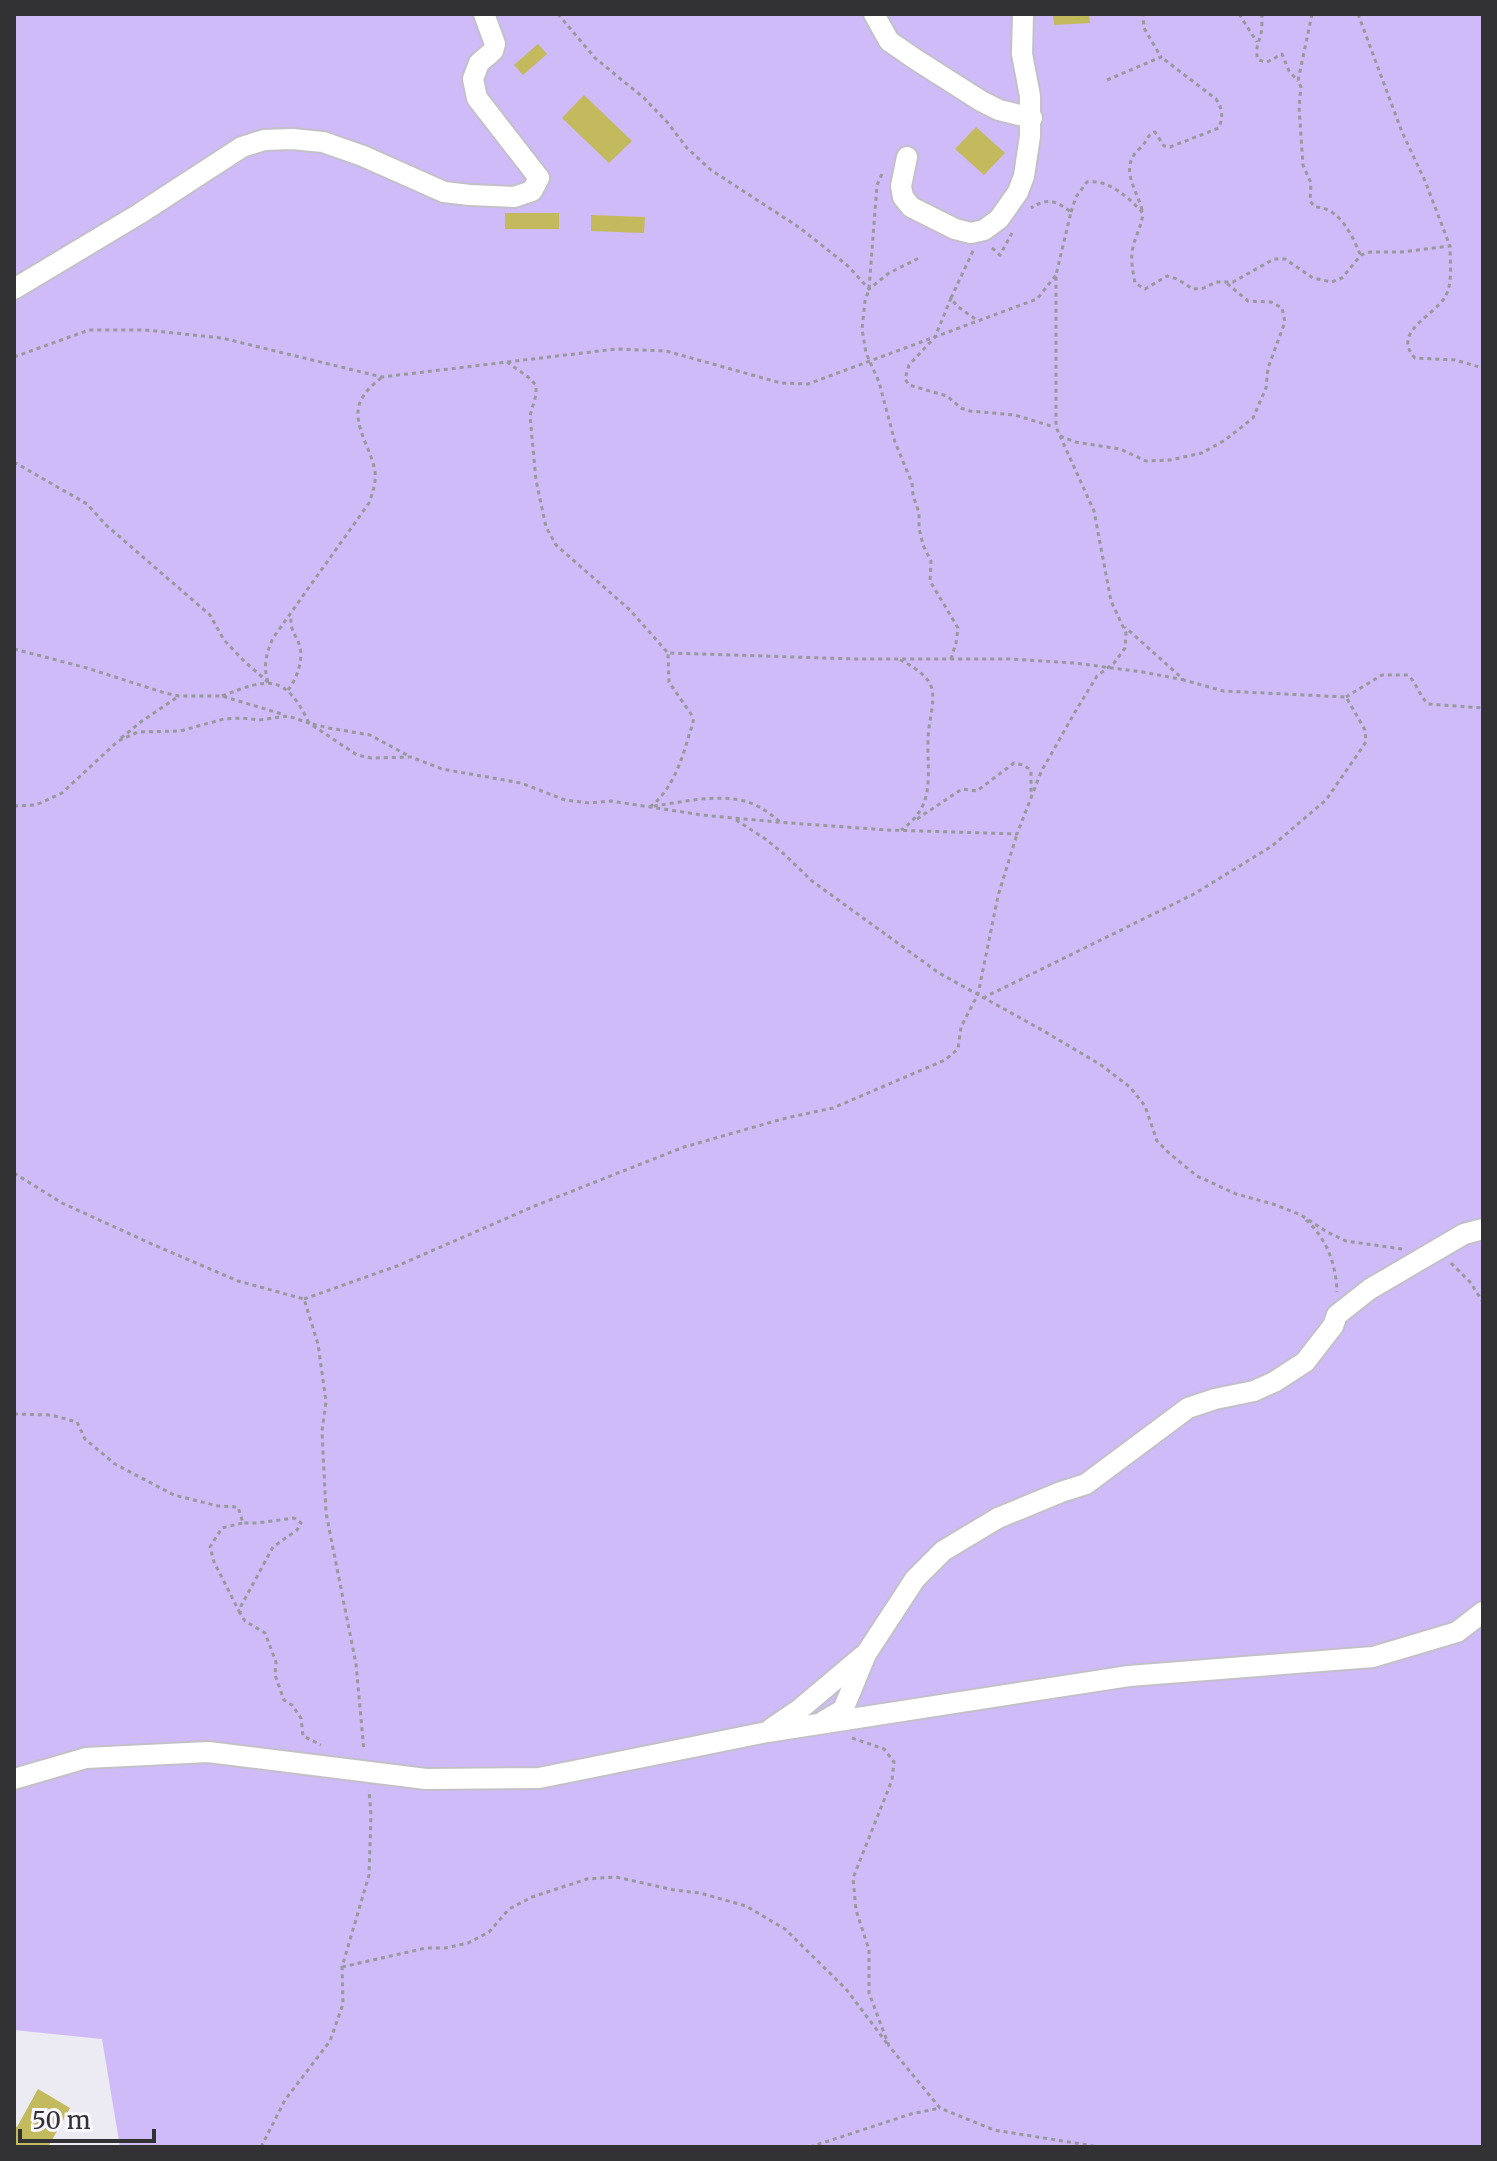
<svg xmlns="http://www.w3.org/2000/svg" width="1497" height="2161" viewBox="0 0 1497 2161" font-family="Merriweather,serif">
	<rect width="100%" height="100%" fill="#eceaf3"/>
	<polygon fill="#cfbbf7" points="14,14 1483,14 1483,2147 120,2147 102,2039 14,2030"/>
	<g fill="#c3b95d">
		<polygon points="1053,14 1089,14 1090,23 1054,25"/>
		<polygon points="538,44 547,54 523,75 514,65"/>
		<polygon points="584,95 632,141 609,163 562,118"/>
		<polygon points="976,127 1005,153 984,175 955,149"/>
		<rect x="505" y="213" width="54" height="16"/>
		<polygon points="591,215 645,217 644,233 591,231"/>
		<polygon points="38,2089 70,2108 48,2147 14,2147 14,2125 17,2127"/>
	</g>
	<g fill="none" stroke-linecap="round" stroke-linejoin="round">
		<defs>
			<g id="street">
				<polyline points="874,14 889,41 915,59 981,101 999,110 1032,118"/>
				<polyline points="907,157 901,186 903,197 911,207 955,229 971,233 984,230 999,219 1018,192 1024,176 1030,136 1030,96 1022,54 1023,14"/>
				<polyline points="14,289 139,214 242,147 264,140 292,139 323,142 363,156 444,192 470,195 514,197 532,191 539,178 477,98 473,79 479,63 493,51 495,44 484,14"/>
				<polyline points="824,1721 843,1710 866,1654 915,1579 943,1551 998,1518 1061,1492 1086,1484 1188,1408 1215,1399 1254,1391 1274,1382 1305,1362 1333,1326 1337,1315 1370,1289 1464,1234 1483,1229"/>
				<polyline points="772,1728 800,1709 863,1656"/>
				<polyline points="14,1779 86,1758 208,1752 426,1779 539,1778 767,1732 1129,1676 1373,1657 1457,1632 1483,1612"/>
			</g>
		</defs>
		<use href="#street" stroke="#c3c0c9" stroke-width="24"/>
		<g stroke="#9a989f" stroke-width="3" stroke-dasharray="4 4" stroke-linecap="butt">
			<polyline points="558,14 595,58 644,98 667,122 687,148 711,170 800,228 848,266 869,289 889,273 919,258"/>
			<polyline points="1239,14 1257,42"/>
			<path d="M1262 14C1262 20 1262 28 1261 34 1258 44 1255 49 1258 60L1267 62 1282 54 1289 71 1298 81"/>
			<path d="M1312 14 1298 81 1301 87 1299 107 1303 165 1311 183 1310 201 1315 207C1339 207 1352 235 1360 254"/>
			<polyline points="1358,14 1402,132 1425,181 1450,246"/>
			<polyline points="1107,80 1161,57 1144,28 1143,14"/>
			<polyline points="882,174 877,185 869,289 865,301 862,329 866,353 879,382 895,442 912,483 913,495 919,513 919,528 923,545 931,561 930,581 958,628 956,643 951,659"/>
			<path d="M1142 210C1138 193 1122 172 1134 155 1136 151 1141 148 1143 145 1148 139 1147 135 1155 132L1164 146 1170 147 1219 128C1223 116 1223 110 1216 99L1161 57"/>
			<path d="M1071 212 1076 197 1087 182C1109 179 1129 198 1143 213 1141 228 1136 234 1133 247 1130 259 1133 271 1135 283L1145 289 1167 276 1177 279 1193 289 1204 288 1216 282H1233L1274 259H1285L1313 278 1332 282 1342 278 1361 255 1370 252H1402L1450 246C1450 262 1453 284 1445 297 1434 316 1391 332 1415 358L1455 360 1483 368"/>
			<polyline points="992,248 1000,255 1012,233"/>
			<polyline points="973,251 951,298 957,306 978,321"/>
			<polyline points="951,298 935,337 909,365 905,379 909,385 947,396 961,408 970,411 1015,415 1054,427"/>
			<polyline points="14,357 89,330 145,330 222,338 382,377 616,349 666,351 781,383 808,384 1037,299 1056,275"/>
			<polyline points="507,362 528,377 536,385 536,395 530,416 536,480 546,527 556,545 630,610 668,653 857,659 1010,659 1074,663 1143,672 1184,680"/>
			<polyline points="1060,436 1075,442 1120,449 1146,461 1170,460 1202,453 1225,440 1253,418 1266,388 1268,368 1285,322 1282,308 1271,302 1248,301 1224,281"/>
			<polyline points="14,462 87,504 106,525 210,615 224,640 245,662 268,682"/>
			<polyline points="14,649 87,668 165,693 179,696 222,696 285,715"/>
			<path d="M900 660C911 665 929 676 932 689 935 704 928 724 928 740 927 777 936 806 901 830"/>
			<path d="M268 682C263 666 266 654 273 638L369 503C373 492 376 483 375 472 372 449 350 423 361 400 366 390 375 383 382 377"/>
			<path d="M288 690C297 679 303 660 300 647 296 633 290 633 291 616"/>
			<path d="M222 696C268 678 285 673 309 723L329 728 370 735 409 756"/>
			<path d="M1346 697 1382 675H1408C1417 684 1419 695 1428 704L1483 708"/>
			<polyline points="121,738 142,721 179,696"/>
			<path d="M14 806 36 805 62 793 118 741 138 732 180 731 224 719 242 718 259 720 288 716 309 723 357 755 371 758 411 757 442 769 521 783 565 800 590 803 611 801 702 815 777 822 887 830 1017 834 1041 772 1075 712 1097 676 1114 663 1125 648 1126 633 1111 601 1094 511 1056 427V275L1071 212C1056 201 1048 197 1031 208"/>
			<path d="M654 806C683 802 719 793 748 802 760 806 771 814 780 822"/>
			<path d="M650 807C672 790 682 760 689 735 691 727 694 725 693 717L669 682 668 653"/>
			<polyline points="917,819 962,789 977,791 1014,763 1023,765 1031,770 1031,796"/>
			<polyline points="736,820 764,838 784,854 812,881 939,973 1042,1030 1101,1065 1130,1087 1145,1106 1157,1141 1170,1154 1197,1176 1236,1194 1273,1204 1301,1215 1327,1232 1346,1241 1402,1249"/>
			<polyline points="983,998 1194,894 1272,846 1326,800 1366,742 1365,730 1346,697 1223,691 1184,680 1125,627"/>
			<polyline points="14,1173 62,1203 154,1245 238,1281 304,1299 318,1344 326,1402 322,1431 326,1513 356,1664 364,1751"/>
			<path d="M1306 1220C1327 1239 1336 1264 1337 1292"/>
			<polyline points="1451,1263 1470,1282 1483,1302"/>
			<polyline points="304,1299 397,1266 537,1205 684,1147 786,1118 833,1108 945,1060 958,1049 961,1027 978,994 998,896 1017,834"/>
			<polyline points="14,1414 51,1415 77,1422 85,1439 115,1464 174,1495 218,1506 238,1507 243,1523 257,1523 294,1518 301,1523 297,1530 273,1547 241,1606 240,1613 245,1621 265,1633 276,1662 275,1675 284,1700 292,1705 301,1718 303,1736 321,1745"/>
			<polyline points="240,1613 214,1562 210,1547 222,1528 242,1523"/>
			<polyline points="852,1738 884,1749 894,1762 892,1780 853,1878 856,1910 869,1950 869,1993 889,2046 940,2108 994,2130 1100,2147"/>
			<polyline points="342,1967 426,1948 445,1948 468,1943 489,1932 509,1909 532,1897 587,1879 616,1877 674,1890 700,1893 746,1906 785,1929 846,1989 889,2046"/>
			<polyline points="261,2147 285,2100 330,2041 343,2004 342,1967 369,1875 371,1815 369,1790"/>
			<polyline points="810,2147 911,2114 940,2108"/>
		</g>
		<use href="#street" stroke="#fff" stroke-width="20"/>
	</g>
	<rect width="1497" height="2161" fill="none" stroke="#323134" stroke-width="32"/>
	<path d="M20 2129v12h134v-12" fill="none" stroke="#323134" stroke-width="4"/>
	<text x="32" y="2129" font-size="24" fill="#323134" stroke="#f9f7ff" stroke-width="6" paint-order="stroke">50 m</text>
</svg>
